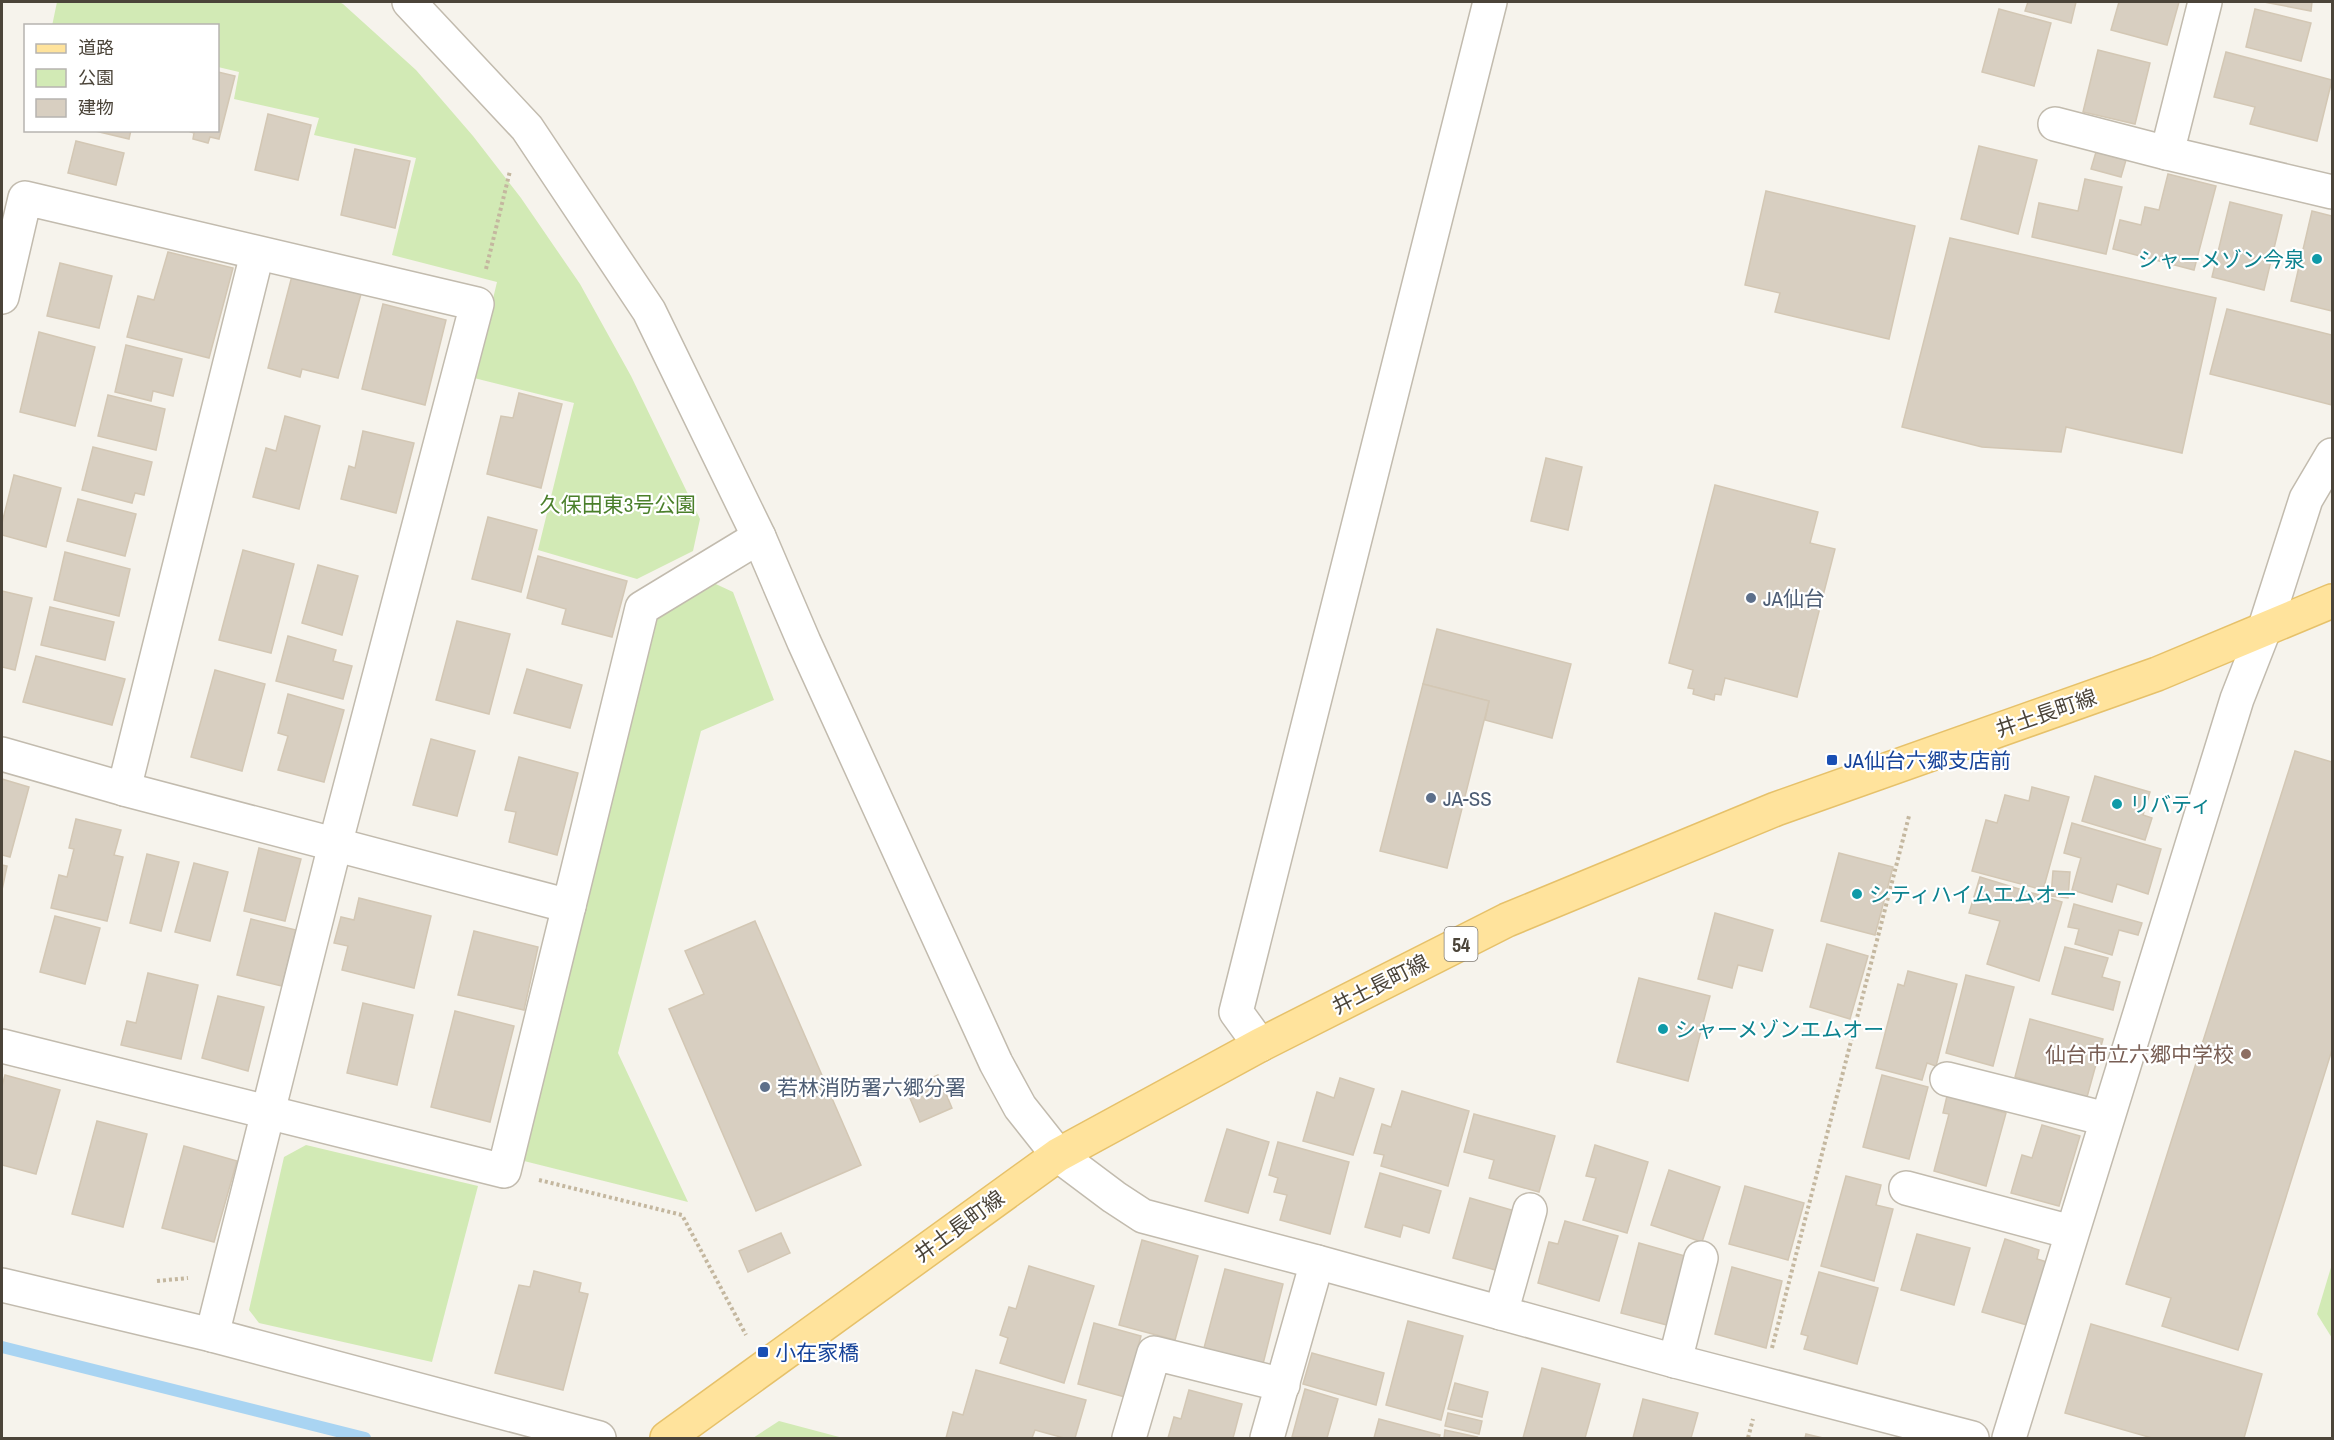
<svg xmlns="http://www.w3.org/2000/svg" width="2334" height="1440" viewBox="0 0 2334 1440" font-family="'Archivo Narrow','Noto Sans JP',sans-serif">
	<rect width="100%" height="100%" fill="#f6f3ec"/>
	<g fill="#d2eab5">
		<polygon points="57,2 339,2 343,4 416,70 473,136 521,198 580,284 631,376 700,519 693,551 637,579 538,550 574,403 474,378 497,282 392,255 416,158 314,135 319,118 234,99 239,72 218,67 218,26 52,26"/>
		<polygon points="705,579 733,592 774,700 701,731 618,1053 688,1202 524,1161 658,616"/>
		<polygon points="306,1145 478,1186 432,1362 259,1323 249,1310 284,1157"/>
		<polygon points="2332,1264 2332,1338 2317,1314"/>
		<polygon points="779,1421 843,1438 753,1438"/>
	</g>
	<g fill="none" stroke-linecap="round" stroke-linejoin="round">
		<polyline stroke="#a9d4f2" stroke-width="12" points="2,1347 365,1438"/>
	</g>
	<g fill="#d8cfc1" stroke="#d3c7b4" stroke-width="1.5">
		<polygon points="2028,2 2076,2 2071,23 2025,11"/>
		<polygon points="2119,2 2179,2 2167,45 2111,30"/>
		<polygon points="2264,2 2312,2 2311,11"/>
		<polygon points="1999,9 2051,23 2034,86 1982,72"/>
		<polygon points="2255,9 2311,23 2301,61 2246,47"/>
		<polygon points="2098,50 2150,63 2135,124 2083,112"/>
		<polygon points="2226,52 2332,80 2317,141 2250,124 2255,107 2214,97"/>
		<polygon points="218,72 235,76 219,139 210,137 208,143 193,139 194,133 185,130 218,130"/>
		<polygon points="268,114 311,125 298,180 255,170"/>
		<polygon points="91,130 131,130 129,139"/>
		<polygon points="76,141 124,153 116,185 68,173"/>
		<polygon points="1979,146 2037,160 2018,234 1961,219"/>
		<polygon points="355,149 410,161 395,228 341,215"/>
		<polygon points="2096,152 2126,160 2121,177 2091,169"/>
		<polygon points="2168,174 2216,186 2194,270 2113,249 2120,220 2141,225 2145,207 2159,210"/>
		<polygon points="2085,179 2122,187 2106,254 2032,237 2039,203 2078,211"/>
		<polygon points="1766,191 1915,226 1889,339 1775,312 1780,293 1745,285"/>
		<polygon points="2230,202 2282,215 2264,290 2212,277"/>
		<polygon points="2312,211 2332,216 2332,311 2291,301"/>
		<polygon points="1950,238 2216,298 2182,453 2066,427 2061,452 1982,447 1902,427"/>
		<polygon points="168,252 233,268 209,358 127,337 138,296 154,300"/>
		<polygon points="60,263 112,276 99,328 47,316"/>
		<polygon points="292,276 361,294 338,378 302,369 300,377 268,368"/>
		<polygon points="383,304 446,320 425,405 362,389"/>
		<polygon points="2227,309 2332,335 2332,405 2210,374"/>
		<polygon points="39,332 95,347 75,426 20,412"/>
		<polygon points="126,345 182,359 173,396 153,391 151,401 115,392"/>
		<polygon points="519,393 562,404 541,488 487,474 501,416 513,418"/>
		<polygon points="108,395 165,409 156,450 98,436"/>
		<polygon points="285,416 320,426 299,509 253,497 266,448 276,451"/>
		<polygon points="363,431 414,443 396,513 341,499 349,466 355,468"/>
		<polygon points="93,447 152,462 144,495 135,493 132,503 82,490"/>
		<polygon points="1546,458 1582,467 1568,530 1531,521"/>
		<polygon points="14,475 61,488 46,547 2,535 2,523"/>
		<polygon points="1715,485 1818,512 1810,543 1835,549 1797,697 1725,678 1721,695 1715,694 1714,700 1693,694 1694,689 1688,688 1693,670 1669,663"/>
		<polygon points="78,499 136,514 125,556 67,541"/>
		<polygon points="488,517 537,530 521,592 472,579"/>
		<polygon points="243,550 294,564 271,653 219,640"/>
		<polygon points="65,552 130,569 119,616 54,600"/>
		<polygon points="538,556 627,581 612,637 562,624 566,609 527,598"/>
		<polygon points="318,565 358,576 342,635 302,623"/>
		<polygon points="2,591 32,598 15,670 2,667"/>
		<polygon points="50,607 114,622 105,660 41,645"/>
		<polygon points="457,621 510,634 489,714 436,700"/>
		<polygon points="1437,629 1571,664 1552,738 1485,720 1489,701 1423,684"/>
		<polygon points="288,636 336,650 333,661 352,666 343,699 276,681"/>
		<polygon points="36,656 125,679 112,725 23,702"/>
		<polygon points="527,669 582,685 570,728 514,713"/>
		<polygon points="215,670 265,684 242,771 191,757"/>
		<polygon points="1423,684 1489,701 1447,868 1380,851"/>
		<polygon points="288,694 344,710 324,782 278,770 288,736 278,733"/>
		<polygon points="431,739 475,751 457,816 413,805"/>
		<polygon points="2295,751 2332,762 2332,1050 2238,1350 2162,1326 2171,1298 2126,1284"/>
		<polygon points="519,757 578,773 557,855 509,842 516,812 505,810"/>
		<polygon points="2095,776 2150,792 2143,815 2152,818 2145,840 2082,821"/>
		<polygon points="2,779 29,787 10,857 2,855"/>
		<polygon points="2032,787 2069,797 2043,890 1972,871 1986,820 1997,823 2005,795 2029,801"/>
		<polygon points="76,819 121,830 114,855 123,857 107,921 51,908 59,875 67,877 74,849 69,848"/>
		<polygon points="2072,823 2161,849 2148,894 2117,884 2112,902 2072,890 2081,858 2064,853"/>
		<polygon points="259,848 301,859 285,921 244,911"/>
		<polygon points="1839,853 1893,867 1875,935 1821,921"/>
		<polygon points="147,854 179,862 161,931 130,923"/>
		<polygon points="194,863 228,872 210,941 175,932"/>
		<polygon points="2,865 7,866 2,890"/>
		<polygon points="2053,871 2070,872 2068,898 2051,896"/>
		<polygon points="1980,877 2062,902 2039,981 1987,964 2000,921 1969,913"/>
		<polygon points="359,898 431,916 414,988 342,970 348,946 334,943 341,917 354,920"/>
		<polygon points="2074,904 2142,923 2138,935 2119,930 2112,955 2075,944 2079,929 2068,927"/>
		<polygon points="1715,913 1773,930 1762,971 1738,965 1732,988 1698,979"/>
		<polygon points="55,916 100,928 85,984 40,972"/>
		<polygon points="251,919 296,930 282,986 237,975"/>
		<polygon points="755,921 861,1165 756,1211 669,1009 704,994 685,951"/>
		<polygon points="474,931 538,947 524,1010 458,995"/>
		<polygon points="1827,944 1868,956 1850,1019 1810,1007"/>
		<polygon points="2065,947 2108,958 2102,977 2120,982 2113,1010 2052,994"/>
		<polygon points="1908,971 1957,984 1936,1066 1927,1063 1922,1080 1876,1068 1898,984 1904,986"/>
		<polygon points="148,973 198,985 181,1059 121,1045 127,1021 136,1023"/>
		<polygon points="1966,975 2014,987 1993,1066 1946,1053"/>
		<polygon points="1639,978 1710,996 1688,1081 1617,1062"/>
		<polygon points="218,996 264,1007 248,1071 202,1058"/>
		<polygon points="363,1003 413,1015 397,1085 347,1073"/>
		<polygon points="455,1011 514,1026 490,1122 431,1107"/>
		<polygon points="2030,1019 2103,1039 2087,1097 2015,1077"/>
		<polygon points="5,1075 60,1090 36,1174 2,1165 2,1086"/>
		<polygon points="938,1075 952,1108 920,1122 906,1089"/>
		<polygon points="1882,1075 1928,1087 1909,1159 1863,1147"/>
		<polygon points="1340,1078 1374,1089 1353,1155 1303,1141 1317,1092 1334,1098"/>
		<polygon points="1402,1091 1469,1111 1448,1186 1381,1166 1384,1155 1374,1153 1382,1124 1391,1127"/>
		<polygon points="1947,1096 2006,1113 1986,1186 1934,1171 1949,1114 1943,1113"/>
		<polygon points="1474,1114 1555,1136 1539,1192 1489,1178 1494,1160 1464,1152"/>
		<polygon points="97,1121 147,1134 123,1227 72,1214"/>
		<polygon points="2042,1125 2080,1136 2059,1206 2011,1193 2022,1155 2032,1158"/>
		<polygon points="1227,1129 1269,1142 1248,1213 1205,1201"/>
		<polygon points="1278,1142 1349,1162 1330,1234 1280,1220 1287,1195 1274,1192 1278,1178 1269,1175"/>
		<polygon points="1595,1145 1648,1162 1627,1233 1583,1220 1596,1178 1586,1176"/>
		<polygon points="184,1146 237,1161 214,1242 162,1228"/>
		<polygon points="1669,1170 1720,1187 1702,1242 1651,1225"/>
		<polygon points="1380,1173 1441,1191 1429,1233 1403,1225 1400,1237 1365,1227"/>
		<polygon points="1846,1176 1881,1185 1876,1205 1893,1209 1874,1281 1821,1266"/>
		<polygon points="1745,1186 1804,1203 1788,1260 1729,1244"/>
		<polygon points="1470,1198 1515,1211 1499,1271 1453,1258"/>
		<polygon points="1565,1221 1618,1236 1599,1301 1538,1283 1549,1242 1558,1244"/>
		<polygon points="781,1233 790,1253 748,1272 739,1251"/>
		<polygon points="1917,1234 1970,1248 1954,1305 1901,1290"/>
		<polygon points="2005,1239 2039,1250 2037,1259 2047,1262 2027,1325 1982,1312"/>
		<polygon points="1142,1240 1198,1256 1175,1340 1119,1325"/>
		<polygon points="1639,1243 1685,1256 1667,1325 1621,1313"/>
		<polygon points="1029,1266 1094,1286 1064,1383 1000,1363 1008,1338 1000,1335 1009,1307 1016,1309"/>
		<polygon points="1732,1267 1782,1281 1766,1348 1715,1334"/>
		<polygon points="1225,1269 1283,1284 1263,1364 1204,1348"/>
		<polygon points="534,1271 581,1283 579,1292 588,1294 563,1390 495,1373 519,1285 530,1287"/>
		<polygon points="1819,1272 1878,1288 1857,1364 1804,1349 1808,1336 1801,1334"/>
		<polygon points="1408,1321 1463,1336 1441,1420 1386,1405"/>
		<polygon points="1094,1323 1141,1336 1125,1397 1078,1384"/>
		<polygon points="2091,1324 2262,1374 2244,1438 2152,1438 2065,1413"/>
		<polygon points="1312,1353 1384,1373 1376,1405 1303,1384"/>
		<polygon points="1542,1368 1600,1384 1585,1438 1523,1438"/>
		<polygon points="976,1370 1086,1400 1075,1438 1064,1438 1035,1430 1032,1438 946,1438 953,1412 963,1415"/>
		<polygon points="1455,1383 1488,1392 1482,1417 1448,1409"/>
		<polygon points="1305,1389 1338,1399 1327,1438 1292,1437"/>
		<polygon points="1189,1390 1242,1404 1233,1438 1168,1438 1174,1417 1181,1419"/>
		<polygon points="1643,1399 1698,1413 1691,1438 1633,1438"/>
		<polygon points="1448,1413 1482,1421 1479,1434 1445,1426"/>
		<polygon points="1379,1419 1440,1435 1439,1438 1374,1438"/>
		<polygon points="1445,1430 1477,1437 1476,1438 1444,1438"/>
		<polygon points="1806,1434 1823,1438 1805,1438"/>
	</g>
	<g fill="none" stroke-linecap="round" stroke-linejoin="round">
		<defs>
			<g id="minor">
				<polyline points="409,2 527,128 649,311 759,537 804,642 996,1063 1020,1107 1058,1155 1114,1197 1143,1216 1317,1262 1675,1361 1972,1438"/>
				<polyline points="2205,2 2167,153 2332,192"/>
				<polyline points="2055,124 2167,153"/>
				<polyline points="2,297 25,198 477,304 335,845 212,1335"/>
				<polyline points="2,754 124,789 569,906"/>
				<polyline points="124,789 257,254"/>
				<polyline points="1260,1045 1236,1012 1490,2"/>
				<polyline points="2,1046 504,1171 642,608 759,537"/>
				<polyline points="1947,1079 2106,1119"/>
				<polyline points="1906,1188 2071,1232"/>
				<polyline points="2,1285 212,1335 599,1438"/>
				<polyline points="1501,1313 1530,1210"/>
				<polyline points="1675,1361 1701,1258"/>
				<polyline points="1129,1438 1154,1353 1283,1385"/>
				<polyline points="1267,1438 1317,1262"/>
				<polyline points="2009,1438 2237,699 2264,630 2306,499 2332,455"/>
			</g>
			<polyline id="major" points="667,1438 1058,1155 1260,1045 1507,920 1776,809 2157,674 2332,601"/>
		</defs>
		<use href="#minor" stroke="#c2bbae" stroke-width="36"/>
		<use href="#major" stroke="#e6c16a" stroke-width="36"/>
		<g stroke="#c4b79f" stroke-width="4" stroke-dasharray="3 3" stroke-linecap="butt">
			<polyline points="486,269 510,171"/>
			<polyline points="539,1180 682,1215 746,1335"/>
			<polyline points="157,1281 188,1278"/>
			<polyline points="1772,1348 1909,816"/>
			<polyline points="1748,1438 1753,1419"/>
		</g>
		<use href="#minor" stroke="#fff" stroke-width="33"/>
		<use href="#major" stroke="#ffe39c" stroke-width="33"/>
	</g>
	<g fill="#0f9aa8" stroke="#fff" stroke-width="2">
		<circle cx="2317" cy="259" r="6"/>
		<circle cx="2117" cy="804" r="6"/>
		<circle cx="1857" cy="894" r="6"/>
		<circle cx="1663" cy="1029" r="6"/>
	</g>
	<g fill="#5c6f8a" stroke="#fff" stroke-width="2">
		<circle cx="1751" cy="598" r="6"/>
		<circle cx="1431" cy="798" r="6"/>
		<circle cx="765" cy="1087" r="6"/>
	</g>
	<g fill="#1a4fb4" stroke="#fff" stroke-width="2">
		<rect x="1826" y="754" width="12" height="12" rx="3"/>
		<rect x="757" y="1346" width="12" height="12" rx="3"/>
	</g>
	<circle fill="#8d6e63" stroke="#fff" stroke-width="2" cx="2246" cy="1054" r="6"/>
	<g text-anchor="middle" dominant-baseline="central" stroke-width="4.5" stroke-linejoin="round" paint-order="stroke">
		<rect fill="#fff" stroke="#817c74" stroke-width="1.5" x="1444.5" y="927" width="33" height="34" rx="4.5"/>
		<g font-size="20" font-weight="bold" fill="#4b4439">
			<text x="1461" y="944">54</text>
		</g>
		<g font-size="21" fill="#0d838f" stroke="#fff" text-anchor="start">
			<text x="2305" y="259" text-anchor="end">シャーメゾン今泉</text>
			<text x="2129" y="804">リバティ</text>
			<text x="1869" y="894">シティハイムエムオー</text>
			<text x="1675" y="1029">シャーメゾンエムオー</text>
		</g>
		<g font-size="21" fill="#4a7f2a" stroke="#fff">
			<text x="618" y="504">久保田東3号公園</text>
		</g>
		<g font-size="21" fill="#4e5e75" stroke="#fff" text-anchor="start">
			<text x="1763" y="598">JA仙台</text>
			<text x="1443" y="798">JA-SS</text>
			<text x="777" y="1087">若林消防署六郷分署</text>
		</g>
		<g font-size="21" fill="#4b4439" stroke="#fff">
			<text transform="translate(2046 713) rotate(-19)">井土長町線</text>
			<text transform="translate(1380 984) rotate(-27)">井土長町線</text>
			<text transform="translate(959 1226) rotate(-36)">井土長町線</text>
		</g>
		<g font-size="21" fill="#164399" stroke="#fff" text-anchor="start">
			<text x="1844" y="760">JA仙台六郷支店前</text>
			<text x="775" y="1352">小在家橋</text>
		</g>
		<g font-size="21" fill="#785e54" stroke="#fff" text-anchor="end">
			<text x="2234" y="1054">仙台市立六郷中学校</text>
		</g>
	</g>
	<rect width="2334" height="1440" fill="none" stroke="#4b4439" stroke-width="6"/>
	<rect x="24" y="24" width="195" height="108" fill="#ffffff" stroke="#b7b4b0" stroke-width="1.5"/>
	<rect x="36" y="44" width="30" height="9" fill="#ffe39c" stroke="#b7b4b0" stroke-width="1.5"/>
	<text x="78" y="54" font-size="18" fill="#4b4439">道路</text>
	<rect x="36" y="69" width="30" height="18" fill="#d2eab5" stroke="#b7b4b0" stroke-width="1.5"/>
	<text x="78" y="84" font-size="18" fill="#4b4439">公園</text>
	<rect x="36" y="99" width="30" height="18" fill="#d8cfc1" stroke="#b7b4b0" stroke-width="1.5"/>
	<text x="78" y="114" font-size="18" fill="#4b4439">建物</text>
</svg>
